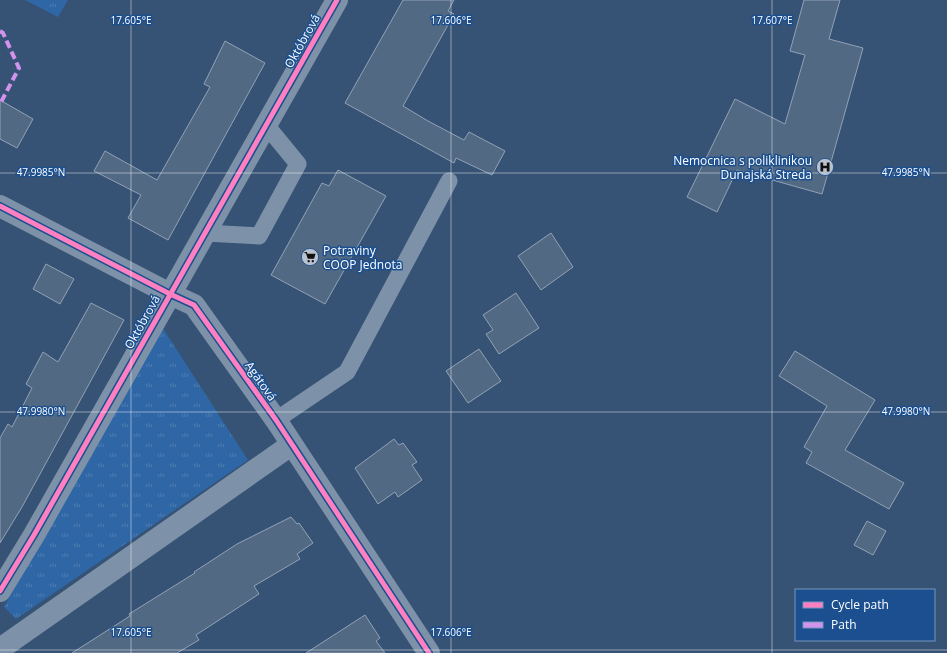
<svg xmlns="http://www.w3.org/2000/svg" width="947" height="653" viewBox="0 0 947 653" font-family="'Open Sans',sans-serif">
	<defs>
		<pattern id="park-tufts" width="24" height="20" patternUnits="userSpaceOnUse"><rect width="24" height="20" fill="#2f66a5"/><path d="M3 7l-1-3M5 7V3M7 7l1-3M15 17l-1-3M17 17v-4M19 17l1-3" fill="none" stroke="#4e7db2"/></pattern>
	</defs>
	<rect width="100%" height="100%" fill="#365274"/>
	<g fill="url(#park-tufts)">
		<polygon points="25,0 68,0 58,17"/>
		<polygon points="162,327 248,460 16,619 4,607"/>
	</g>
	<g fill="#526984" stroke="#92a2b6">
		<polygon points="403,0 454,0 448,11 454,14 403,106 428,121 464,140 469,132 505,151 492,175 456,158 454,163 345,103"/>
		<polygon points="804,0 840,0 829,39 863,48 822,194 737,170 717,212 687,197 735,99 785,124 805,55 790,51"/>
		<polygon points="225,41 265,63 168,240 128,218 141,195 94,171 105,151 157,180 210,87 204,84"/>
		<polygon points="0,100 33,119 17,148 0,139"/>
		<polygon points="338,170 386,196 325,304 271,275 322,183 329,186"/>
		<polygon points="551,233 573,267 541,290 518,256"/>
		<polygon points="46,264 74,279 60,304 33,289"/>
		<polygon points="516,293 539,328 499,354 486,334 493,330 483,315"/>
		<polygon points="91,303 124,320 22,507 0,543 0,438 8,424 12,427 32,388 26,384 43,352 58,362"/>
		<polygon points="479,349 501,381 468,403 446,371"/>
		<polygon points="795,351 875,400 845,450 904,483 889,509 806,463 812,452 804,447 827,406 779,376"/>
		<polygon points="394,439 399,445 403,443 417,462 412,465 422,480 398,497 395,492 378,504 355,468"/>
		<polygon points="291,517 297,524 299,523 313,543 297,554 300,559 254,586 259,594 196,635 199,640 177,653 72,653 130,616 129,614 195,573 194,572 237,544"/>
		<polygon points="867,521 886,531 873,555 854,545"/>
		<polygon points="365,615 380,638 376,641 385,653 306,653"/>
	</g>
	<g fill="none" stroke-linecap="round" stroke-linejoin="round">
		<g stroke="#7d92a8" stroke-width="17">
			<polyline points="205,233 259,236 298,164 266,125"/>
			<polyline points="276,420 347,372 449,181"/>
		</g>
		<g stroke="#7d92a8" stroke-width="22">
			<polyline points="0,206 170,294 194,305 276,420 429,653"/>
			<polyline points="0,591 34,535 337,0"/>
			<polyline points="0,649 291,445"/>
		</g>
		<polyline stroke="#d193ec" stroke-width="4" stroke-dasharray="8 4" stroke-linecap="butt" points="0,31 3,33 19,68 0,104"/>
		<defs>
			<g id="cycleway">
				<polyline points="0,206 170,294 194,305 276,420 429,653"/>
				<polyline points="0,591 34,535 337,0"/>
			</g>
		</defs>
		<use href="#cycleway" stroke="#1b4f8f" stroke-width="8"/>
		<use href="#cycleway" stroke="#ff80c0" stroke-width="5"/>
	</g>
	<path fill="none" stroke="#fff" stroke-width="1" stroke-opacity="0.45" d="M131 0V653M451 0V653M772 0V653M0 173H947M0 412H947M0 650H947"/>
	<defs>
		<symbol id="hospital-disc" viewBox="-11 -11 22 22"><circle r="9.5" fill="#b9c2ce" stroke="#1b4f8f"/><path d="M-5-5h3v3.5h4V-5h3V5h-3V1.5h-4V5h-3Z" fill="#111"/></symbol>
		<symbol id="supermarket-disc" viewBox="-11 -11 22 22"><circle r="9.5" fill="#b9c2ce" stroke="#1b4f8f"/><path d="M-6-5.5h2.5l.6 2H6L4.5 2H-2.5L-4.4-4H-6ZM-1.5 3.2a1.3 1.3 0 1 0 .1 0ZM3 3.2a1.3 1.3 0 1 0 .1 0Z" fill="#111"/></symbol>
	</defs>
	<g fill-rule="evenodd">
		<use href="#hospital-disc" x="815" y="157" width="20" height="20"/>
		<use href="#supermarket-disc" x="300" y="247" width="20" height="20"/>
	</g>
	<g text-anchor="middle" dominant-baseline="central" stroke-width="3" stroke-linejoin="round" paint-order="stroke">
		<g font-size="12" fill="#fff" stroke="#1b4f8f">
			<text transform="translate(302 41) rotate(-61)">Októbrová</text>
			<text transform="translate(142 322) rotate(-61)">Októbrová</text>
			<text transform="translate(261 381) rotate(55)">Agátová</text>
		</g>
		<g font-size="12" fill="#fff" stroke="#1b4f8f" text-anchor="end">
			<text x="812" y="160">Nemocnica s poliklinikou<tspan x="812" dy="14">Dunajská Streda</tspan></text>
			<text x="323" y="250" text-anchor="start">Potraviny<tspan x="323" dy="14">COOP Jednota</tspan></text>
		</g>
	</g>
	<g font-size="10" text-anchor="middle" fill="#fff" stroke="#1b4f8f" stroke-width="3" stroke-linejoin="round" paint-order="stroke">
		<text x="131" y="24">17.605°E</text>
		<text x="451" y="24">17.606°E</text>
		<text x="772" y="24">17.607°E</text>
		<text x="41" y="176">47.9985°N</text>
		<text x="906" y="176">47.9985°N</text>
		<text x="41" y="415">47.9980°N</text>
		<text x="906" y="415">47.9980°N</text>
		<text x="131" y="636">17.605°E</text>
		<text x="451" y="636">17.606°E</text>
	</g>
	<rect x="795" y="589" width="140" height="52" fill="#1b4f8f" stroke="#7695bc"/>
	<rect x="803" y="602" width="20" height="6" fill="#ff80c0" stroke="#7695bc"/>
	<text x="831" y="609" font-size="12" fill="#ffffff">Cycle path</text>
	<rect x="803" y="622" width="20" height="6" fill="#d193ec" stroke="#7695bc"/>
	<text x="831" y="629" font-size="12" fill="#ffffff">Path</text>
</svg>
